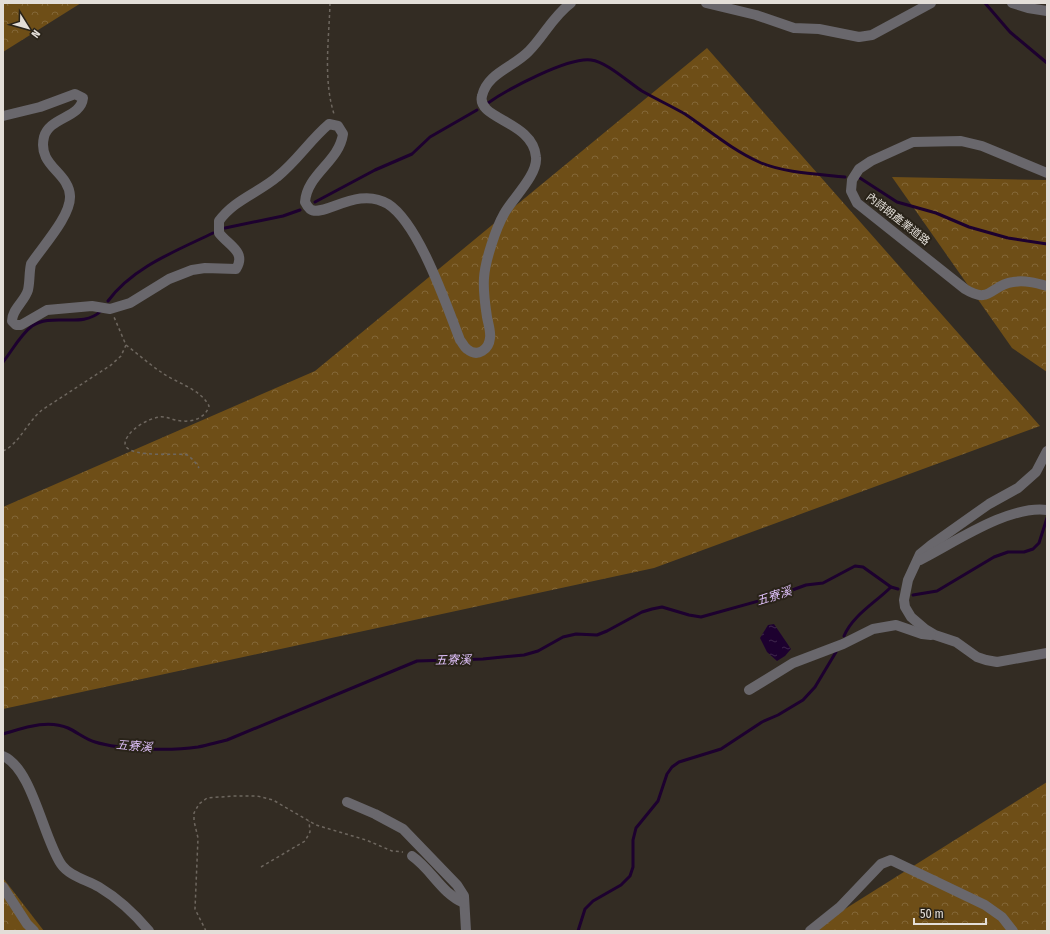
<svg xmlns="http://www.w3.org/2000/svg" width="1050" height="934" viewBox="0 0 1050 934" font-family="'Fira Sans Condensed','Noto Sans TC',sans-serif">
	<defs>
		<pattern id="forest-crowns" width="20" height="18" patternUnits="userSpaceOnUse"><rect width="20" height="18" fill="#6e4e17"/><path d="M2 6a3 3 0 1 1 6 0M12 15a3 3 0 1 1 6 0" fill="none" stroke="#836738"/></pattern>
		<pattern id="water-ripples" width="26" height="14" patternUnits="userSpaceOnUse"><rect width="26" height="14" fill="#1d012f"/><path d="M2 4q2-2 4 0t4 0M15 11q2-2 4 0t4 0" fill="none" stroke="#3e264c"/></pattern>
	</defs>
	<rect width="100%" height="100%" fill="#332c23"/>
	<g fill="url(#forest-crowns)">
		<polygon points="3,3 81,3 3,52"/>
		<polygon points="707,48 1040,426 654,568 3,709 3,507 315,371"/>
		<polygon points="892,177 1047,180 1047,372 1012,348"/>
		<polygon points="1047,782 1047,931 810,931"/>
		<polygon points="3,878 44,931 3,931"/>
	</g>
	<polygon fill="url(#water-ripples)" points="774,624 791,649 785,656 777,661 767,652 760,638 768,625"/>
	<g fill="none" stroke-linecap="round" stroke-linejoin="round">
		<g stroke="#1d012f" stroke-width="3">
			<polyline points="985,3 1010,32 1047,63"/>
			<path d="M488 103C508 89 568 57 591 60 607 62 628 82 642 91 656 99 671 106 685 114 709 130 732 150 759 162 784 173 817 174 845 177"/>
			<polyline points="860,178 897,202 936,213 969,227 1008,238 1047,244"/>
			<polyline points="315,202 375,170 412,154 430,137 477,110"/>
			<polyline points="225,228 283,216 300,210"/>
			<path d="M108 301C133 267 176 251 213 233"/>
			<path d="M3 362C12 351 20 335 32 326 52 312 82 329 101 311"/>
			<polyline points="913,595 937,591 994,557 1008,552 1024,552 1033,549 1039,543 1047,518"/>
			<path d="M844 636C853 615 875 603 891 587"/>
			<path d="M3 734C24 728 47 719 68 728 77 732 85 739 95 742 121 750 171 751 198 747 208 745 218 742 227 740L417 661 483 659 524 655 538 651 563 637 576 634 597 635 607 631 642 612 652 609 662 607 689 615 701 617 773 597 806 585 823 583 855 566 863 567 891 587 898 589"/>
			<polyline points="578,931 585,909 593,901 621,885 630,876 633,867 633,840 636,828 658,801 667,774 672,767 679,762 721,749 762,722 778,715 803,700 815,687 836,652"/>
		</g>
		<g stroke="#6e675f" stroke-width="1.5" stroke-dasharray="3 3" stroke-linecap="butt">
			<path d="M330 3C329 40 323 79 334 114"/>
			<path d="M126 345C138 354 149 364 161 372 176 383 201 389 209 406 206 417 194 422 183 421 174 421 167 416 159 417 148 419 134 427 128 436 110 461 180 452 187 455 192 458 196 463 199 468"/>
			<path d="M3 451C19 444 28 421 42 410L111 365 121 356 126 345 114 317"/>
			<polyline points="261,867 305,841 310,832 309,821"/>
			<polyline points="206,931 195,909 198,838 194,821 194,813 199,804 207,798 233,796 257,796 273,800 316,825 366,840 392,851 403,852"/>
		</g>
		<g stroke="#69676c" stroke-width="10">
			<polyline points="706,3 756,15 794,28 819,29 859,37 872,35 931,3"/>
			<polyline points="1012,3 1028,8 1047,11"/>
			<path d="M3 116 40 107 75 94 83 98C81 118 49 117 44 137 37 166 69 172 70 196 71 216 42 247 31 264 29 273 30 281 28 290 25 301 12 309 12 321L16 325H21L47 310 92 306 110 309 130 303 169 279 192 270 205 268 236 269C247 252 228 245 219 233V221C234 200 258 193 277 177 297 161 310 140 329 124L338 126 343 134C339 162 307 174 305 202 306 204 308 207 310 209 323 219 357 185 388 204 419 224 446 304 460 340 462 342 464 347 467 349 478 358 489 349 490 338 491 331 488 323 487 317 485 304 483 291 484 278 485 261 496 228 504 214 512 199 538 175 536 157 533 121 476 119 482 96 487 73 514 67 529 51 544 36 553 16 571 3"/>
			<path d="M1047 173 982 146 961 141 913 142 871 161 859 169 852 180 851 191 857 203 965 289C991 305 990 285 1013 282 1025 280 1036 283 1047 286"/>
			<polyline points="1047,451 1036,472 1018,488 989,504 931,545 920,554 908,580 904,600 905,607 911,617 925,629 935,635 956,642 977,657 986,660 997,662 1047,653"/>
			<path d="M920 560C954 543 1008 505 1047 510"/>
			<polyline points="749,690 793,663 843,644 873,629 896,625 922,634 931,635"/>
			<path d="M3 756C32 768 43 837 61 864 69 876 87 880 99 887 119 899 134 913 149 931"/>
			<polyline points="347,802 375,814 403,829 457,885 464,896 466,931"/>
			<path d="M412 856C432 870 441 893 464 903"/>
			<polyline points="3,887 27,924 34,931"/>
			<polyline points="810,931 840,907 881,864 891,860 985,905 1002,917 1013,931"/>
		</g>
	</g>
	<g text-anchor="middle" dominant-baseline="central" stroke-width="4" stroke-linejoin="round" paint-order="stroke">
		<g font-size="11" fill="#e3ded8" stroke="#292319">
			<text transform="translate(898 219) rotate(38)">內詩朗產業道路</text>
		</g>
		<g font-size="12" font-style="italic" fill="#dfc0fa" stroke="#292319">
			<text transform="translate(774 596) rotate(-18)">五寮溪</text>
			<text transform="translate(453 660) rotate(-1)">五寮溪</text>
			<text transform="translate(134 746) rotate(5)">五寮溪</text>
		</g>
	</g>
	<rect width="1050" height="934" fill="none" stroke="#e3ded8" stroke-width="8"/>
	<g transform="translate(28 28) rotate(127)" stroke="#292319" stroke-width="3" paint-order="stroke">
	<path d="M0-3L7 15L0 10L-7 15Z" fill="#e3ded8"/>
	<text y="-6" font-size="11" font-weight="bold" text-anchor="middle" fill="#e3ded8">N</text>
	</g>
	<path d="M914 918v6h72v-6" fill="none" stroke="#e3ded8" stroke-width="2"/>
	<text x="920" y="918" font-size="12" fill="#e3ded8" stroke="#292319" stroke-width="3" paint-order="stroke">50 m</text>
</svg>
